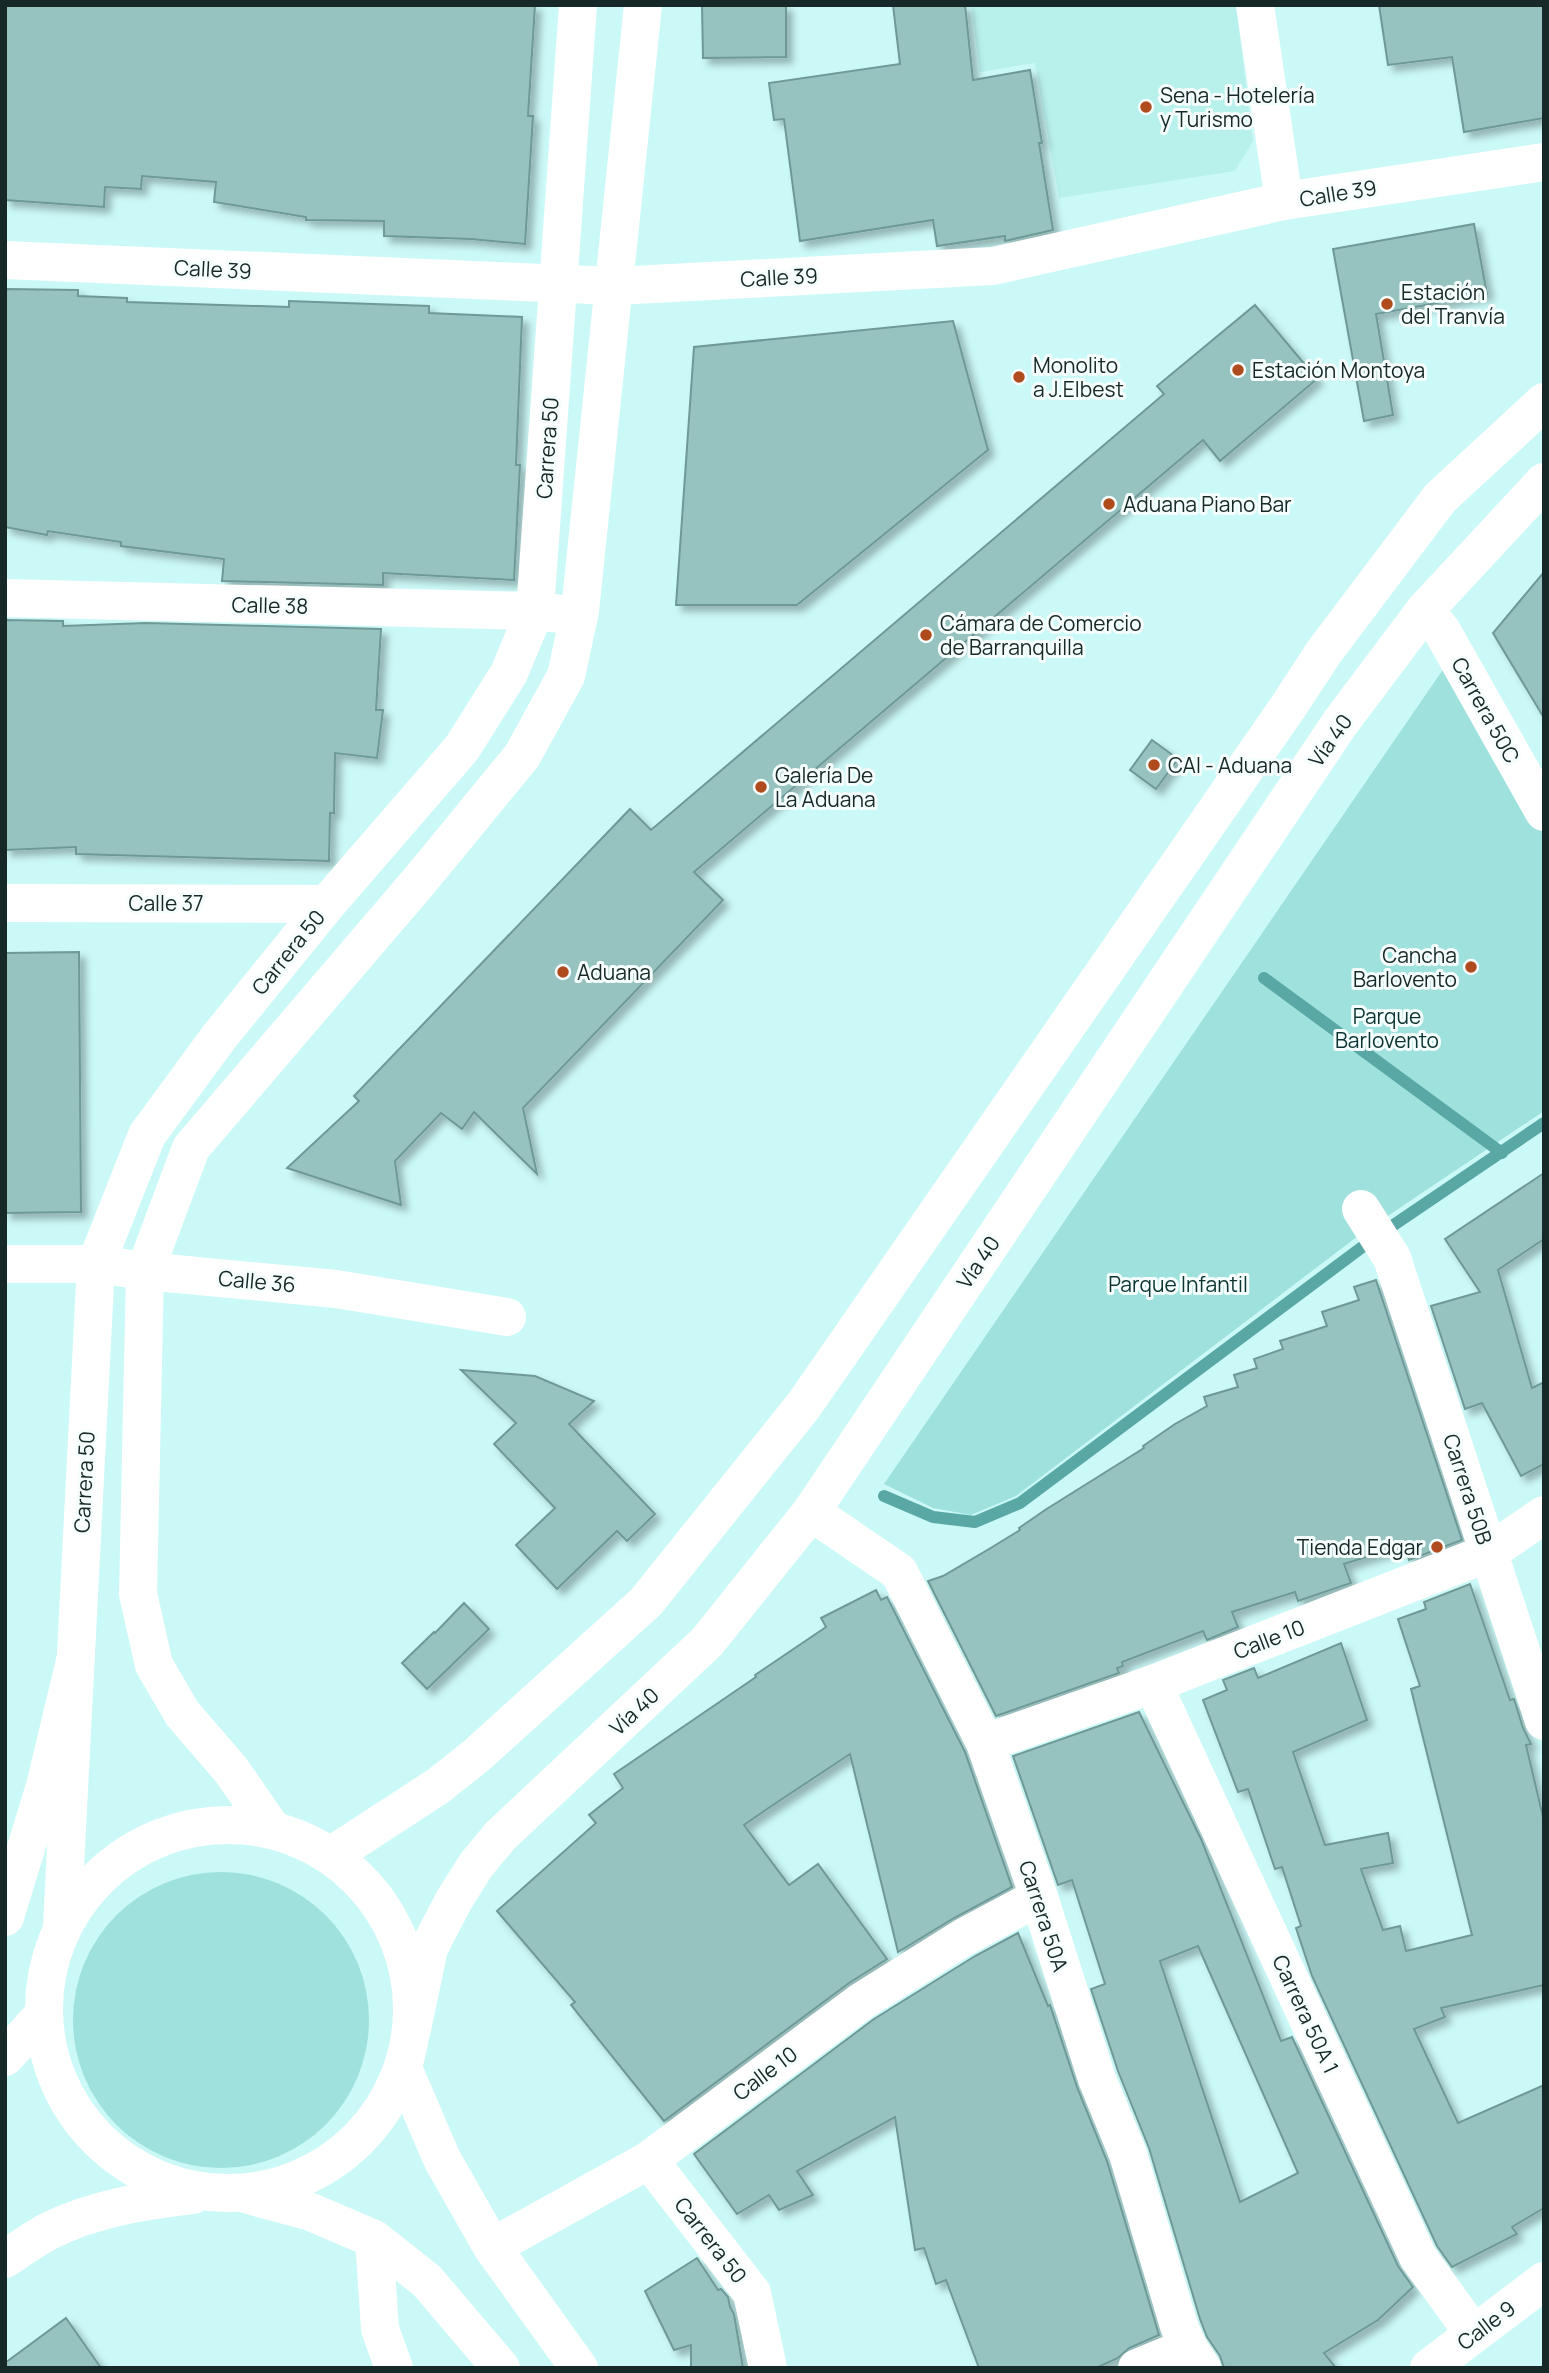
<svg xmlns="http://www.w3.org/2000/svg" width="1549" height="2373" viewBox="0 0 1549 2373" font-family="Manrope,sans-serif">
	<defs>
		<filter id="shadow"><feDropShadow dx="6" dy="6" stdDeviation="3.5" flood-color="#0004"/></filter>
	</defs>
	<rect width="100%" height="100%" fill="#cbf9f7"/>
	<polygon fill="#b8f0ec" points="971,5 1236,5 1253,141 1235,171 1059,198 1035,63 980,72"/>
	<g fill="#9ee1dd">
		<polygon points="1444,668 1544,832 1544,1111 1358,1236 1016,1496 971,1515 933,1508 884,1484"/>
		<circle cx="221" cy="2020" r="148"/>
	</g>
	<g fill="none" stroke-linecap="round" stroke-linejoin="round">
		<g stroke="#59a8a5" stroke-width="12">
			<polyline points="1264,978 1502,1153"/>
			<polyline points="884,1496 933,1517 975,1522 1020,1503 1373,1239 1544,1123"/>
		</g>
	</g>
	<g fill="#96c3c0" stroke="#6e9997" stroke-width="2" fill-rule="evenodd" filter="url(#shadow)">
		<polygon points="5,5 535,5 528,116 533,116 525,244 471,239 384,236 384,221 306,220 306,217 214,202 216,182 142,176 141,189 105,187 104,207 5,200"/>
		<polygon points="702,5 786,5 786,57 703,58"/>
		<polygon points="893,5 965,5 973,80 1030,70 1042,143 1039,143 1053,230 1005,241 1005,236 937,246 933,220 800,241 784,119 774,120 769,83 900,64"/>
		<polygon points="1379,5 1544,5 1544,118 1464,132 1452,57 1388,65"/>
		<polygon points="1474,224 1487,294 1376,314 1393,415 1364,421 1333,249"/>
		<polygon points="5,289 78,290 78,296 127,298 127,302 289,307 289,301 429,306 429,313 522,317 516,465 520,465 514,580 383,573 383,585 222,581 224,559 121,546 121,542 48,531 47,535 5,527"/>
		<polygon points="1255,305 1317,379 1220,461 1203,440 694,872 723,900 523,1108 537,1174 474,1112 462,1129 441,1113 395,1161 401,1205 287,1168 359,1101 354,1096 630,809 651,830 1164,394 1157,386"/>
		<polygon points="953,321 988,450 797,605 676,605 694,347"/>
		<polygon points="1544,572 1544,718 1493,633"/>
		<polygon points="5,620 63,621 63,626 146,623 381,629 376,710 383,710 377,758 335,753 334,813 330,813 329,861 76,854 76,847 5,850"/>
		<polygon points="1152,740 1178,759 1156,789 1130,770"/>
		<polygon points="79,952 81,1212 5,1213 5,953"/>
		<polygon points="1544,1173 1544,1239 1498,1270 1532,1388 1544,1382 1544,1464 1521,1476 1482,1403 1465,1409 1431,1306 1480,1292 1445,1239"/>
		<polygon points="1376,1280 1462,1540 1409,1560 1404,1545 1344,1564 1351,1583 1298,1601 1295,1592 1232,1612 1238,1627 1207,1640 1203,1631 1122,1662 1123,1666 1117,1668 1119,1673 996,1716 928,1581 943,1576 989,1549 1020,1530 1019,1528 1045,1510 1144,1448 1143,1446 1175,1424 1207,1406 1204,1397 1238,1387 1234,1375 1257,1368 1254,1359 1283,1349 1280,1341 1327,1326 1322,1312 1359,1300 1354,1287"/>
		<polygon points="461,1370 535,1376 594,1401 569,1424 655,1514 627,1541 617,1531 557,1589 516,1545 555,1508 494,1444 516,1423"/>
		<polygon points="1470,1584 1510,1700 1514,1699 1523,1728 1531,1744 1526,1745 1544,1821 1544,1985 1441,2008 1445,2017 1414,2029 1458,2123 1544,2085 1544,2208 1512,2227 1517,2234 1452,2267 1437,2246 1312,1976 1296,1928 1301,1926 1282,1867 1275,1869 1248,1789 1238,1792 1203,1700 1227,1690 1223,1680 1254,1668 1258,1678 1341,1643 1367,1720 1293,1752 1325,1845 1388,1833 1393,1863 1361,1869 1383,1930 1400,1926 1406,1951 1472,1935 1411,1689 1420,1686 1398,1619 1426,1609 1424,1602"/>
		<polygon points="876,1590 881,1600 887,1597 965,1752 1012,1887 954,1918 898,1952 850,1754 770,1807 744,1825 789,1885 818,1864 887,1959 849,1983 664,2121 571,2005 575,2002 497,1911 596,1823 589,1815 623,1788 614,1774 756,1677 755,1675 826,1627 821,1618"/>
		<polygon points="464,1603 489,1629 427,1689 402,1663 434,1632 435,1633"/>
		<path d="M1139 1712 1201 1839 1281 2041 1292 2037 1398 2266 1413 2287 1378 2320 1324 2353 1336 2368H1224L1220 2356 1207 2337 1200 2319 1149 2148 1118 2071 1091 1989 1105 1984 1072 1880 1058 1885 1013 1756ZM1198 1946 1298 2173 1240 2202 1160 1961Z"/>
		<polygon points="1018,1933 1048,2006 1050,2005 1077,2087 1107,2161 1159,2335 1129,2348 1118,2358 1096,2368 979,2368 946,2280 936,2284 924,2248 915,2250 895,2117 797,2171 813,2195 779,2210 769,2195 737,2214 694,2154 874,2019 975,1956"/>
		<polygon points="697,2258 718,2290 721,2289 728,2297 730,2307 734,2314 743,2368 691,2368 691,2345 674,2350 645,2291"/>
		<polygon points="66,2318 101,2368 5,2368 5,2363"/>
	</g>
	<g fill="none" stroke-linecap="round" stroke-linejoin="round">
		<g stroke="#fff" stroke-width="38">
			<polyline points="1255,5 1284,201"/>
			<polyline points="5,260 615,286 993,266 1284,201 1544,162"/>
			<polyline points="5,598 535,611 579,616"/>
			<polyline points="1425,610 1442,631 1544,812"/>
			<polyline points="1361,1209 1392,1258 1544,1721"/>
			<polyline points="5,1264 96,1264 145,1271 336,1289 507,1317"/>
			<polyline points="811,1512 899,1572 985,1743 1039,1897 1097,2079 1128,2154 1179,2326 1188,2347 1202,2368"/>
			<polyline points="1153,1684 1418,2257 1474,2334"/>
			<polyline points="985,1743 1153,1684 1488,1553 1544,1515"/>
			<polyline points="403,2068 442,2159 492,2247 579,2368"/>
			<polyline points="649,2160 752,2293 768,2368"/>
			<polyline points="245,2194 311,2212 374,2239 427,2281 501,2368"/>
			<polyline points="374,2239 380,2329 394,2368"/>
			<polyline points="492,2247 649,2160 862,2001 964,1937 1039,1897"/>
			<polyline points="1137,2368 1188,2347"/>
			<polyline points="1429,2368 1544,2281"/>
		</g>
		<g stroke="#fff" stroke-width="38">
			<polyline points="5,903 327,904"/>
			<polyline points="272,1829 231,1770 182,1713 154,1665 138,1594 145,1271 191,1148 421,879 522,756 566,676 580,611 643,5"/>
			<polyline points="62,1926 96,1264 147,1135 219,1037 327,904 462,748 509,673 535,611 578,5"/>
		</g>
		<g stroke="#fff" stroke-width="38">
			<circle cx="228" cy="2009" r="184"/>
			<polyline points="332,1855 438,1786 477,1755 646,1602 804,1405 1288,707 1324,652 1440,498 1544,402"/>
			<polyline points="5,1917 45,1786 76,1657"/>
			<polyline points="412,2029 429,1948 454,1900 476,1865 500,1836 707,1642 811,1512 1340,723 1425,610 1544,482"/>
			<polyline points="5,2057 43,2015"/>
			<path d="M5 2259C20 2249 35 2238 51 2230 96 2208 144 2201 193 2195"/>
		</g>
	</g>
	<g fill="#b04b1d" stroke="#f5fefd" stroke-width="2.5">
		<circle cx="1146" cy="107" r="7"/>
		<circle cx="1387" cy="304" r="7"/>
		<circle cx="1238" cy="370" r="7"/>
		<circle cx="1019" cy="377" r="7"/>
		<circle cx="1109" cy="504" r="7"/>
		<circle cx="926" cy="635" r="7"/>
		<circle cx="1154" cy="765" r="7"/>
		<circle cx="761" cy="787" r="7"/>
		<circle cx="1471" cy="967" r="7"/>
		<circle cx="563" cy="972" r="7"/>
		<circle cx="1437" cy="1547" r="7"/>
	</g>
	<g text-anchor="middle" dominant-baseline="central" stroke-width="6" stroke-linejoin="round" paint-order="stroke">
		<g font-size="21" fill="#162827" stroke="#f5fefd" text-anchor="start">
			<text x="1160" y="95">Sena - Hotelería<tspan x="1160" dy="24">y Turismo</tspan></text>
			<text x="1401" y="292">Estación<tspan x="1401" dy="24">del Tranvía</tspan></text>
			<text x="1033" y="365">Monolito<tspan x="1033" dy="24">a J.Elbest</tspan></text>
			<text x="1252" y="370">Estación Montoya</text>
			<text x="1123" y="504">Aduana Piano Bar</text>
			<text x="940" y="623">Cámara de Comercio<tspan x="940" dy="24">de Barranquilla</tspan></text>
			<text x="1168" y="765">CAI - Aduana</text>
			<text x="775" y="775">Galería De<tspan x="775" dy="24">La Aduana</tspan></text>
			<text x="1457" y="955" text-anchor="end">Cancha<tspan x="1457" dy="24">Barlovento</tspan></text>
			<text x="577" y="972">Aduana</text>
			<text x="1423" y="1547" text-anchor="end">Tienda Edgar</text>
		</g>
		<g font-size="21" fill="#162827" stroke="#f5fefd">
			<text transform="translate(1338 193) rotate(-9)">Calle 39</text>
			<text transform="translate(213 269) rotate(3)">Calle 39</text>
			<text transform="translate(779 277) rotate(-3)">Calle 39</text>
			<text transform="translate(547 448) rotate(-86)">Carrera 50</text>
			<text transform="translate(270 605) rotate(1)">Calle 38</text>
			<text transform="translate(1486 710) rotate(61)">Carrera 50C</text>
			<text transform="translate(1330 740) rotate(-55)">Vía 40</text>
			<text x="166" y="903">Calle 37</text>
			<text transform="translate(288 952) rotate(-51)">Carrera 50</text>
			<text transform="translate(978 1262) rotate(-56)">Vía 40</text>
			<text transform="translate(257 1281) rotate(5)">Calle 36</text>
			<text transform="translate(84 1482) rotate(-87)">Carrera 50</text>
			<text transform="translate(1468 1489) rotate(72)">Carrera 50B</text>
			<text transform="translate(1269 1639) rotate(-21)">Calle 10</text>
			<text transform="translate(634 1711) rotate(-43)">Vía 40</text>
			<text transform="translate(1044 1916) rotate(72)">Carrera 50A</text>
			<text transform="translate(1306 2014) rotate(65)">Carrera 50A 1</text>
			<text transform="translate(765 2073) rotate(-37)">Calle 10</text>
			<text transform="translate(711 2240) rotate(52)">Carrera 50</text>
			<text transform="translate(1486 2325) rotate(-37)">Calle 9</text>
		</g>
		<g font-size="21" fill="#0c3433" stroke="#f5fefd">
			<text x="1387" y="1016">Parque<tspan x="1387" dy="24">Barlovento</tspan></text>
			<text x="1178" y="1284">Parque Infantil</text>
		</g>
	</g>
	<rect width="1549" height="2373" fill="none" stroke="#162827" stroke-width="14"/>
</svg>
